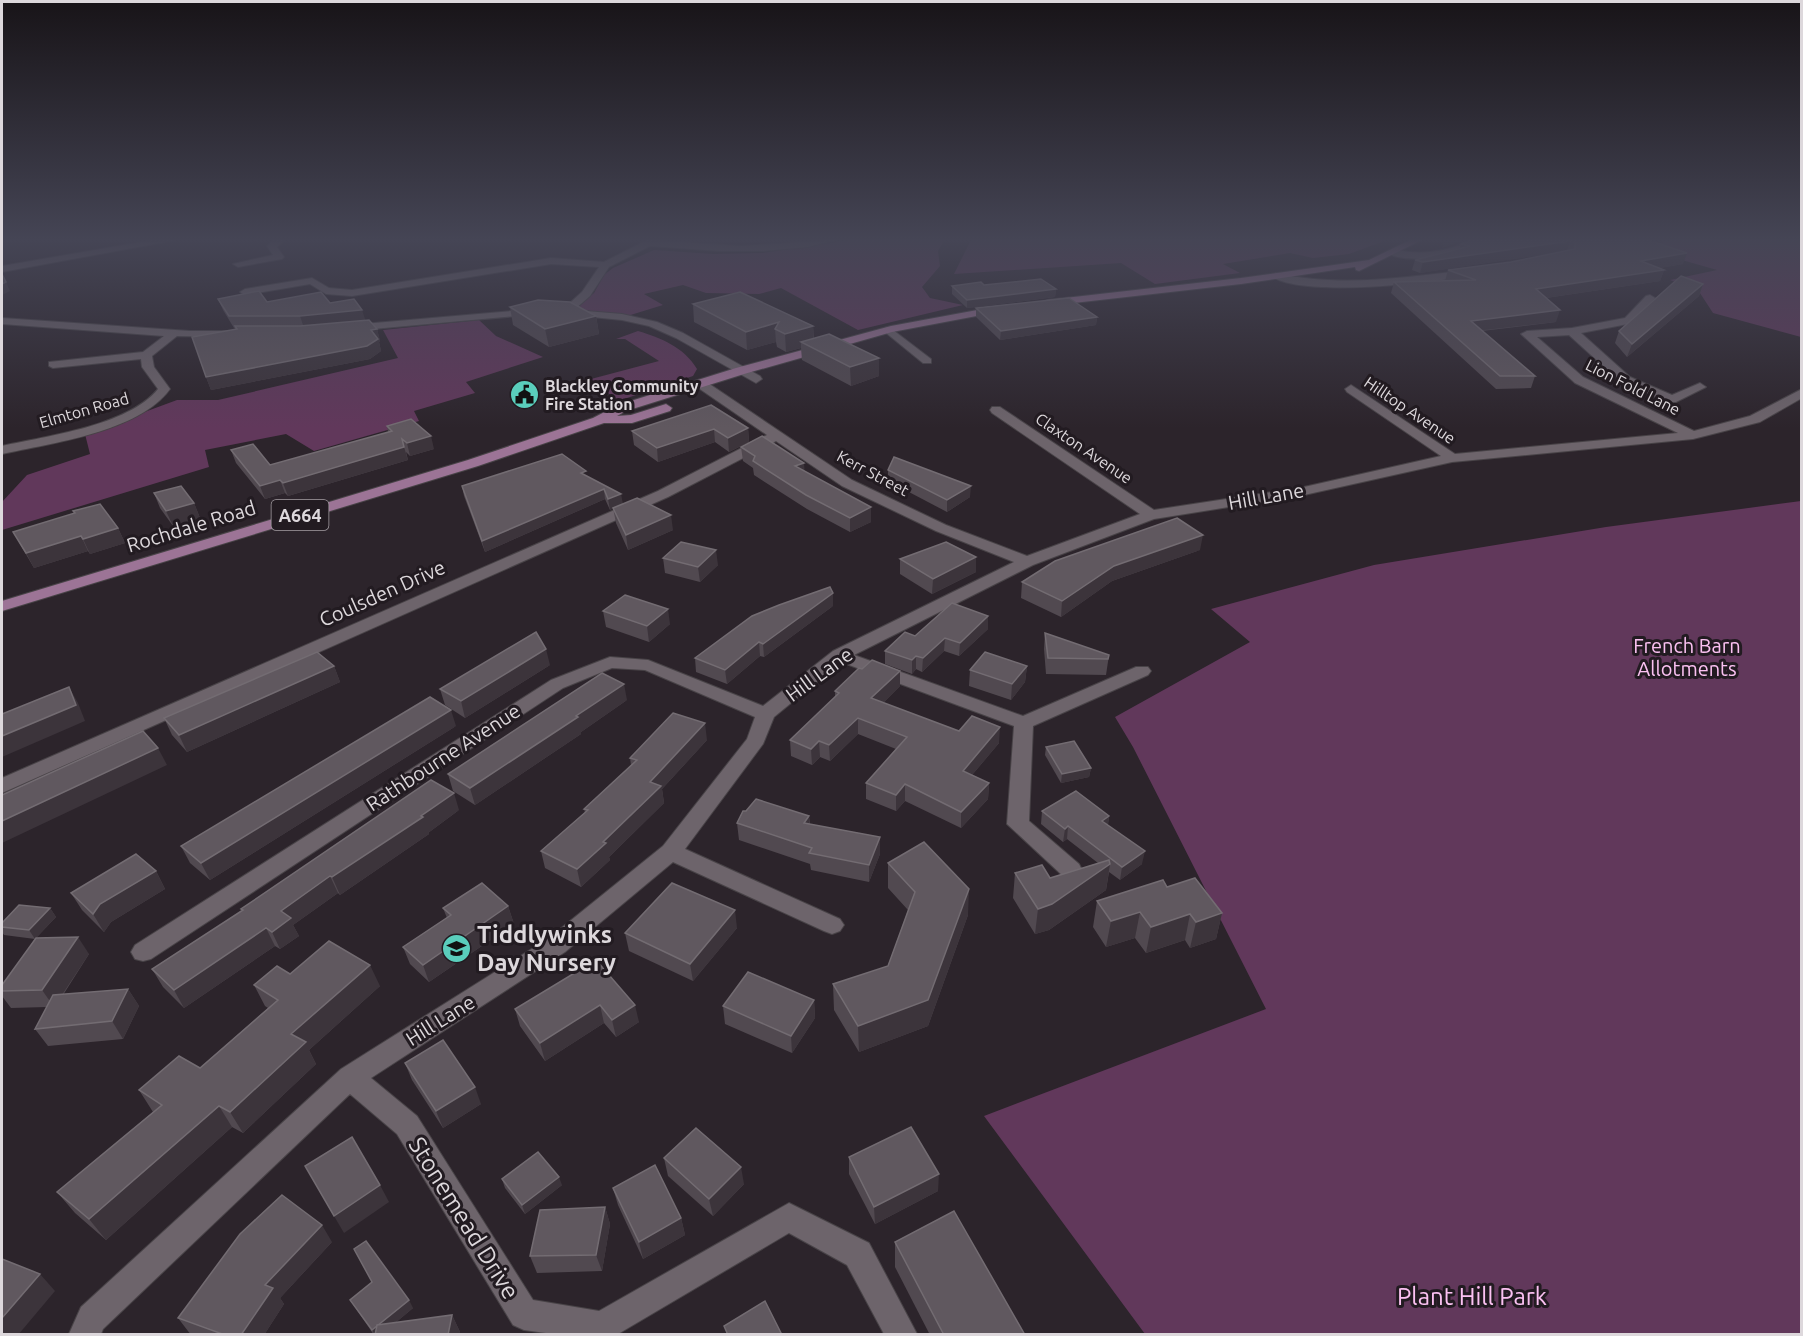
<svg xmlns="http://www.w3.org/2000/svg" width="1803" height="1336" viewBox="0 0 1803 1336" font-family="Ubuntu,sans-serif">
	<rect width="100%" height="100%" fill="#2c242b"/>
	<g fill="#61385b">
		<polygon points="851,240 944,240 938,251 940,266 922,287 930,298 963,305 858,330 781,288 759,294 706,293 683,285 644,294 663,305 624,317 572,310 594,293 604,275 613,268 654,250 713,254 762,253"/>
		<polygon points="971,240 1387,240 1349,254 1313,258 1290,253 1223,264 1240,273 1155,284 1121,263 954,274"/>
		<polygon points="1672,240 1801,240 1801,337 1713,313 1698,290 1670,280 1717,270 1640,248"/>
		<polygon points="479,320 496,336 543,357 466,382 475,393 414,411 419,421 314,451 286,434 205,450 209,467 2,530 2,502 27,475 90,454 85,434 177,400 218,400 398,358 383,330"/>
		<path d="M638 331C661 338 684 347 697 369L693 376 618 401 591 379 659 361 625 339H616Z"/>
		<polygon points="1801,501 1801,1334 1145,1334 984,1116 1266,1009 1133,747 1115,717 1250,642 1211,609 1374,565 1606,527"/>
	</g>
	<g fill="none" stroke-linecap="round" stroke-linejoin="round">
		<defs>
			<g id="minor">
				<polygon points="153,240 176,240 2,272 2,266"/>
				<polygon points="273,240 284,240 277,247 284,257 282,259 238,267 233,264 273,255 267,246"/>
				<polygon points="647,240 741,246 835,240 808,247 763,251 719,251 650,246 609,267 590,296 574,310 622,314 657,322 683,333 760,376 762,379 756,383 676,338 649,326 622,320 562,314 562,310 582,292 599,267 551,264 352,296 326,294 310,284 245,295 240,292 245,289 312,278 329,288 352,290 551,258 604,262"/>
				<path d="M1473 240H1486C1467 254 1407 267 1386 252 1393 248 1402 251 1410 252 1432 254 1453 249 1473 240Z"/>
				<path d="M1470 270 1473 271V275C1436 283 1301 298 1271 276L1276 273C1341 288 1404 277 1470 270Z"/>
				<polygon points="1650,295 1655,298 1633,323 1581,333 1630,377 1672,395 1700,383 1706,387 1676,402 1668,402 1622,383 1569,335 1537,337 1583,377 1694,431 1750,416 1802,389 1802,398 1760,422 1693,439 1452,462 1304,495 1154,519 1033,565 854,655 1023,716 1136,667 1148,667 1151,671 1148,675 1033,726 1029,821 1079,864 1082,870 1079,876 1071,878 1063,876 1007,824 1014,726 841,662 774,717 763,744 685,849 840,919 844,925 840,931 832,934 824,931 673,862 565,952 371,1078 417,1116 533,1300 599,1311 789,1203 869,1243 917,1334 884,1334 847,1265 789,1233 618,1334 553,1334 524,1330 513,1325 397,1134 350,1094 103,1329 101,1334 69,1334 81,1307 341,1069 549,938 663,846 747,739 755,717 645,670 612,668 563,688 151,959 143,961 135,959 131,952 135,945 551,680 610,657 648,660 763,706 833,651 1014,562 936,531 842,486 776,441 668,497 2,793 2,778 658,491 767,435 697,387 697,381 705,381 852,480 946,525 1027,556 1140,514 992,413 990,410 992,407 1000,407 1154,510 1304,487 1441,456 1347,392 1345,389 1351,385 1455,454 1678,433 1575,383 1521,334 1527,331 1572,328 1625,318 1646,296"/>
				<polygon points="535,309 540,312 539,314 351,331 345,328 351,325"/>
				<path d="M2 318 190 331H233L239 334 233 337 177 336 152 356 154 367 170 389C139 432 52 443 2 454V446C46 436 128 426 158 389L142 367 141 359 53 368 49 366V362L143 352 164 336 2 324Z"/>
				<polygon points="889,327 931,359 931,363 923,363 885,332 885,328"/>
			</g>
			<g id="major">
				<polygon points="1410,240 1422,240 1359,271 1356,270 1355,267 1241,284 1047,306 1042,303 1047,300 1241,278 1369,260"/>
				<polygon points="999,306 1003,307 1003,311 892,332 744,374 626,411 617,416 631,415 666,404 672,408 670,411 632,423 604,423 478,466 2,611 2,601 468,460 593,418 618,405 736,368 891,326"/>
			</g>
		</defs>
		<use href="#minor" stroke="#484347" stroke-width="2"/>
		<use href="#major" stroke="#484347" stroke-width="2"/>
		<use href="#minor" fill="#6d646b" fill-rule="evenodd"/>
		<use href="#major" fill="#9c7496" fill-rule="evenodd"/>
	</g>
	<g fill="#514950">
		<polygon points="1470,240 1648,240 1683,264 1659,268 1664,270 1660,281 1546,298 1556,322 1482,331 1535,376 1531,388 1496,389 1391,293 1394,282 1445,281 1448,270 1511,262 1567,251 1432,271 1420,273 1412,270 1415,260 1460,248 1461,244"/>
		<polygon points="1703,284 1699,296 1627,357 1615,343 1619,331"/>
		<polygon points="984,285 1056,289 1055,297 967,308 952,294 952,286"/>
		<polygon points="218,299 267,302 330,303 365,320 377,329 380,341 379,342 381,351 370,359 211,390 206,377 236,329 234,328 223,310"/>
		<polygon points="693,304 813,326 814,338 879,358 879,376 851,386 802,360 801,348 786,352 777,347 776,342 747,350 694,322"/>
		<polygon points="510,307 596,316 599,334 549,347 513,325"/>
		<polygon points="976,308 1097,317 1096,325 1000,340 976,317"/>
		<polygon points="387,426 434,449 410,456 406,452 408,460 288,496 285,493 265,499 236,463 231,450 270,465 388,432"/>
		<polygon points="748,428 749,442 729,452 715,442 658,462 634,445 632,431"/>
		<polygon points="741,447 805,471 871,522 850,532 807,509 754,475 753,468 743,461"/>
		<polygon points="888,470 970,497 947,512 888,481"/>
		<polygon points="587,476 623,504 673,530 628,550 616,523 613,508 610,510 605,499 485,552 464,496 462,486"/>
		<polygon points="154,493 194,503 200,518 173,526 160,508"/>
		<polygon points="118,528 125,543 90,554 88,551 34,568 13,532"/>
		<polygon points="1200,550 1112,581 1061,617 1021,598 1022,582"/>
		<polygon points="976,557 976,572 932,594 900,574 900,559"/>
		<polygon points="663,558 718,565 700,582 665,573"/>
		<polygon points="833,606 764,657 760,656 727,684 696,672 695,658"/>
		<polygon points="603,611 670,624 649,642 606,627"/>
		<polygon points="988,629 959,656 944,651 922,672 916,669 912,674 885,664 885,651 915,636"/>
		<polygon points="1045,633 1109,655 1106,675 1046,674 1044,649"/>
		<polygon points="550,665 465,718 445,705 440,689"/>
		<polygon points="334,666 340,682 187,752 172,735 164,718"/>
		<polygon points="1027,666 1025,682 1011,700 969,686 970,670"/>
		<polygon points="900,686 883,703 959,731 999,743 972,775 989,783 988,799 961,828 905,801 896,811 866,799 866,783 896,749 858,734 830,761 820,757 812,765 791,756 790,740 835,697 835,691"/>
		<polygon points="627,700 581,732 581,734 475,805 453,791 448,774"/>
		<polygon points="456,726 210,880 190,863 181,846"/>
		<polygon points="707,740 662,789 664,803 609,857 610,860 581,887 545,868 541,851 585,813 584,809 631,765 630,758"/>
		<polygon points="1046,747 1091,768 1089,777 1061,783 1045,755"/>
		<polygon points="459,810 428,833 429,834 340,895 338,893 293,925 299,936 280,949 275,946 184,1008 163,987 152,969 242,911 241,909"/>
		<polygon points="1042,811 1109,816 1108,825 1142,864 1120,880 1109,872 1106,890 1049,930 1035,934 1013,898 1015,873 1050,878 1098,863 1067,839 1063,842 1041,824"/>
		<polygon points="809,816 810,824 880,837 880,854 869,882 811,870 810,864 739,840 737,823"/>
		<polygon points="888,863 968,915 928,1026 859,1052 834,1010 833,984 888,966 908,910 888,888"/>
		<polygon points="156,871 165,889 111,922 104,932 82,910 71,893"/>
		<polygon points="1167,887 1222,913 1216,939 1190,948 1185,940 1146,953 1135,938 1106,947 1093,927 1097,901"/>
		<polygon points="508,906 514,924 429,982 410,964 403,947 447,918 443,908"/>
		<polygon points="50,908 56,917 36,938 89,954 63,995 128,989 139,1006 123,1039 48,1046 35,1029 47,1007 11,1008 2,996 2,985 35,939 4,935 2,932 2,923"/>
		<polygon points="737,928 693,981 629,951 625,933"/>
		<polygon points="596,960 639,1022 616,1037 604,1023 545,1061 520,1026 515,1009"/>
		<polygon points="290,974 380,986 309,1050 316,1064 243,1133 232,1127 106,1240 75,1213 57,1192 153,1112 139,1090 200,1068 268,1008 265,1006 254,985"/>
		<polygon points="814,1000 815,1018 792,1053 725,1024 723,1006"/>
		<polygon points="405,1063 481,1104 443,1128 412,1080"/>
		<polygon points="849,1157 938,1191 875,1224 849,1174"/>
		<polygon points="664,1158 744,1184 713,1216 668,1176"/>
		<polygon points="502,1179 562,1185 525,1214 505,1188"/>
		<polygon points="613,1188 681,1218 685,1235 643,1259 618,1205"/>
		<polygon points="605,1207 610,1224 602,1271 537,1273 530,1256"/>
		<polygon points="332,1242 280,1298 284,1304 264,1335 191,1335 178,1318"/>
		<polygon points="895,1242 1025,1335 930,1335 895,1267"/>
		<polygon points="350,1300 413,1308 395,1323 452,1315 460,1332 460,1335 374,1335"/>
	</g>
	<g fill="#3c343b">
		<polygon points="1444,240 1465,240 1442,248"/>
		<polygon points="1570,241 1567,251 1420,273 1423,262"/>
		<polygon points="1687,253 1683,264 1637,272 1641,261"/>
		<polygon points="1664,270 1660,281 1532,300 1536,289"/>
		<polygon points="6,282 10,291 2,295 2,284"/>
		<polygon points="1703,284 1699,296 1627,357 1632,344"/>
		<polygon points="1056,289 1055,297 967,308 967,300"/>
		<polygon points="362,310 366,322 304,328 300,316"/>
		<polygon points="1560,310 1556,322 1467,332 1471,321"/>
		<polygon points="596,316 599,334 549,347 545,329"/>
		<polygon points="1097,317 1096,325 1000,340 1001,331"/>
		<polygon points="779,322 775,329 776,342 747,350 746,332"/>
		<polygon points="813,326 814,344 801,342 801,348 786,352 785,334"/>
		<polygon points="377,329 380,341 379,342 381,351 370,359 211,390 206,377"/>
		<polygon points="879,358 879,376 851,386 850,367"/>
		<polygon points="748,428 749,442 729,452 728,438"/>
		<polygon points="714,429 715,442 658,462 657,448"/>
		<polygon points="431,436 434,449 410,456 407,443"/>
		<polygon points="404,447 408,460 288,496 283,483"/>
		<polygon points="804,463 805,477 795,466"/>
		<polygon points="280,480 285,493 265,499 260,486"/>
		<polygon points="971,486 970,497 947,512 947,500"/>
		<polygon points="604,489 605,499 485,552 482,541"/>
		<polygon points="621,494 623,504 610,510 608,499"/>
		<polygon points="194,503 200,518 173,526 166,511"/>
		<polygon points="871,507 871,522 850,532 850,518"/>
		<polygon points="671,515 673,530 628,550 626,535"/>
		<polygon points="118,528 125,543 90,554 83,539"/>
		<polygon points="1203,535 1200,550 1112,581 1061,617 1062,601 1114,566"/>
		<polygon points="81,536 88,551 34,568 26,553"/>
		<polygon points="716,550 718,565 700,582 698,567"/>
		<polygon points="976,557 976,572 932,594 933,579"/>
		<polygon points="833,593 833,606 764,657 763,644"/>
		<polygon points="668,609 670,624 649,642 647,626"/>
		<polygon points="988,616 988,629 959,656 960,643"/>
		<polygon points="945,638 944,651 922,672 923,658"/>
		<polygon points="759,642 760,656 727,684 725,670"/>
		<polygon points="546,649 550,665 465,718 461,701"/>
		<polygon points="916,656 916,669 912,674 912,660"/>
		<polygon points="334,666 340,682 187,752 179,735"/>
		<polygon points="1027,666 1025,682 1011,700 1012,684"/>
		<polygon points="900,671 900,686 872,714 871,698"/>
		<polygon points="624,684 627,700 581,732 581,734 475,805 470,788"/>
		<polygon points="69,687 78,703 85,721 2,757 2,736"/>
		<polygon points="451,710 456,726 210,880 201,863"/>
		<polygon points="858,718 858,734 830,761 829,745"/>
		<polygon points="705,723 707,740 662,789 664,803 609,857 610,860 581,887 577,869 603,842 650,782"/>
		<polygon points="1000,727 999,743 962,787 963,771"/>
		<polygon points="819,741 820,757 812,765 811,749"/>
		<polygon points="158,748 167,765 2,843 2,821"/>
		<polygon points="1091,768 1089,777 1061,783 1062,774"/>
		<polygon points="989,783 988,799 961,828 961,812"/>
		<polygon points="905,784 905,801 896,811 896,795"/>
		<polygon points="454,793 459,810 428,833 429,834 340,895 332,877"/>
		<polygon points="809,816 810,833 804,823"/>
		<polygon points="1109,816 1107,829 1102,821"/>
		<polygon points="1068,826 1067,839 1063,842 1065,829"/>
		<polygon points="880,837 880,854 869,882 869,865"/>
		<polygon points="1145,851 1142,864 1120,880 1122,867"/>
		<polygon points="1110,864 1106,890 1049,930 1035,934 1038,909"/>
		<polygon points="156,871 165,889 111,922 104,932 93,914 100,904"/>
		<polygon points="330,876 338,893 293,925 299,936 280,949 272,932 281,911"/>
		<polygon points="969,889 968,915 928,1026 859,1052 858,1026"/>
		<polygon points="508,906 514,924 429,982 423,965"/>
		<polygon points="50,908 56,917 35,939 29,930"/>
		<polygon points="735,910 737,928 693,981 690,964"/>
		<polygon points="1140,912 1135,938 1106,947 1111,921"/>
		<polygon points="1222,913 1216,939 1190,948 1196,922"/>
		<polygon points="1190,914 1185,940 1146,953 1151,927"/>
		<polygon points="266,928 275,946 184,1008 174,990"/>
		<polygon points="78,937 89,954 54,1007 42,990"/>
		<polygon points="370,965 380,986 309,1050 316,1064 243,1133 230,1112 291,1034"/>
		<polygon points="128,989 139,1006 123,1039 112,1021"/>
		<polygon points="814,1000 815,1018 792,1053 791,1036"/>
		<polygon points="600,1005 604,1023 545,1061 540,1043"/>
		<polygon points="635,1005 639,1022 616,1037 612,1020"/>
		<polygon points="475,1087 481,1104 443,1128 436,1111"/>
		<polygon points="219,1106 232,1127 106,1240 89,1219"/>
		<polygon points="741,1167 744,1184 713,1216 709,1199"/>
		<polygon points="939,1174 938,1191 875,1224 874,1207"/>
		<polygon points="559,1177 562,1185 525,1214 522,1205"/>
		<polygon points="380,1185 389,1202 344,1233 334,1216"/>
		<polygon points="605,1207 610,1224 602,1271 596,1255"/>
		<polygon points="681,1218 685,1235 643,1259 639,1242"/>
		<polygon points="322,1225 332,1242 280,1298 284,1304 264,1335 241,1335 265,1285"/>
		<polygon points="40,1274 55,1291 18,1335 2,1335 2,1318"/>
		<polygon points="409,1300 413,1308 381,1335 375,1335 372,1330"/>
		<polygon points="452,1315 460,1332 460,1335 448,1335"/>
	</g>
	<g fill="#60585f" stroke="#736c72" stroke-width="1.5">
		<polygon points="1470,240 1648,240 1687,253 1641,261 1664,270 1536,289 1560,310 1471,321 1535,376 1500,376 1394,282 1476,280 1448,270 1511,262 1575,249 1575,242 1570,241 1423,262 1415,260 1470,246 1461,244"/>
		<polygon points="2,274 6,282 2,284"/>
		<polygon points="1681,276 1703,284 1632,344 1619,331"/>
		<polygon points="1041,279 1056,289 967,300 952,286 981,282 984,285"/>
		<polygon points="259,291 267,302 321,292 330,303 354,299 362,310 300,316 229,316 218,299"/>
		<polygon points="740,292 813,326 785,334 775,329 779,322 746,332 693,304"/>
		<polygon points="1069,298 1097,317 1001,331 976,308"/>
		<polygon points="538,300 570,302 596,316 545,329 510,307"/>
		<polygon points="369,320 377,329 371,330 378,339 367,346 206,377 192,337 237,329 235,326 300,326"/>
		<polygon points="829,334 879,358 850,367 801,342"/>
		<polygon points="711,405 748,428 728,438 714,429 657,448 632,431"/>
		<polygon points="411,419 431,436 407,443 402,439 404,447 283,483 280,480 260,486 231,450 253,444 270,465 392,431 387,426"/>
		<polygon points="762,436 804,463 795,466 871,507 850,518 806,495 753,461 755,456 741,447"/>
		<polygon points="562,454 586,471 581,473 621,494 608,499 604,489 482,541 462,486"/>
		<polygon points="894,457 971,486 947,500 888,470"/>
		<polygon points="181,486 194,503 166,511 154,493"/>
		<polygon points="637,498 671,515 626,535 613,508"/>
		<polygon points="100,504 118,528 83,539 81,536 26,553 13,532 75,513 73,511"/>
		<polygon points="1177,518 1203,535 1114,566 1062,601 1022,582 1055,561"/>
		<polygon points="681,542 716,550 698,567 663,558"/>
		<polygon points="946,542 976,557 933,579 900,559"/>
		<polygon points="830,587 833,593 763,644 759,642 725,670 695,658 752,616 779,605"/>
		<polygon points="625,595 668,609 647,626 603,611"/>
		<polygon points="952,603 988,616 960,643 945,638 923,658 916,656 912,660 885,651 905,632 915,636"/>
		<polygon points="536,632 546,649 461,701 440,689"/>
		<polygon points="1045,633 1109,655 1108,659 1048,658"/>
		<polygon points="317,652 334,666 179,735 164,718"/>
		<polygon points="985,652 1027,666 1012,684 970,670"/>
		<polygon points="872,660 900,671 871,698 959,731 972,716 1000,727 963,771 989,783 961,812 905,784 896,795 866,783 907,737 858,718 829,745 819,741 811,749 790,740 839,693 835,691 859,668 862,669"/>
		<polygon points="602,673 624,684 576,716 578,717 470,788 448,774"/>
		<polygon points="69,687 76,705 2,736 2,714"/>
		<polygon points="430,697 451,710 201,863 181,846"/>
		<polygon points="673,713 705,723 650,782 661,786 603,842 606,843 577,869 541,851 588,810 584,809 637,760 630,758"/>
		<polygon points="143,731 158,748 2,821 2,795"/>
		<polygon points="1074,741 1091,768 1062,774 1046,747"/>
		<polygon points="431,780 454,793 421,816 423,817 332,877 330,876 281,911 291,918 272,932 266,928 174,990 152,969 243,910 241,909"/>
		<polygon points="1076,791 1109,816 1102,821 1145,851 1122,867 1068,826 1065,829 1042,811"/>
		<polygon points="756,799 809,816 804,823 880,837 869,865 809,853 812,848 737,823 743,811 746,811"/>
		<polygon points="924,842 969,889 928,1000 858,1026 833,984 888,966 915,892 888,863"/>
		<polygon points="136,854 156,871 100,904 93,914 71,893"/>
		<polygon points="1109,860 1110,864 1052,904 1038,909 1015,873 1042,865 1050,878"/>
		<polygon points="1195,878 1222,913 1196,922 1190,914 1151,927 1140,912 1111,921 1097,901 1163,880 1167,887"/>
		<polygon points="482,883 508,906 423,965 403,947 451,915 443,908"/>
		<polygon points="672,883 735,910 690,964 625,933"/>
		<polygon points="19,905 50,908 29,930 2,927 2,923"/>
		<polygon points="78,937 42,990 2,991 2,985 36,938"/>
		<polygon points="329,941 370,965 291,1034 306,1042 230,1112 219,1106 89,1219 57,1192 162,1105 139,1090 179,1056 200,1068 278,1000 254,985 277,966 290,974"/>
		<polygon points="596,960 635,1005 612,1020 600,1005 540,1043 515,1009"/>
		<polygon points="748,972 814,1000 791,1036 723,1006"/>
		<polygon points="128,989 112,1021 35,1029 53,995"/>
		<polygon points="443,1040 475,1087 436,1111 405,1063"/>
		<polygon points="911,1127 939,1174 874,1207 849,1157"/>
		<polygon points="696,1128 741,1167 709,1199 664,1158"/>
		<polygon points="352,1137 380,1185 334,1216 305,1166"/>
		<polygon points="538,1152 559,1177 522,1205 502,1179"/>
		<polygon points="655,1165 681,1218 639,1242 613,1188"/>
		<polygon points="282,1195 322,1225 265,1285 273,1288 241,1335 225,1335 178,1318 240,1234"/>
		<polygon points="605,1207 596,1255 530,1256 540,1210"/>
		<polygon points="954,1211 1025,1335 944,1335 895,1242"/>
		<polygon points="366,1241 409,1300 372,1330 350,1300 372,1282 354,1249"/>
		<polygon points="2,1259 40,1274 2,1318"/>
		<polygon points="765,1301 782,1335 728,1335 724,1326"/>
		<polygon points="452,1315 448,1335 375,1335 377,1325"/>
	</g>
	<linearGradient id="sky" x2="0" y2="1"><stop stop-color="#181418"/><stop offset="0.56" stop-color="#454555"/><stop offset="1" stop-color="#454555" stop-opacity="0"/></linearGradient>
	<rect width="1803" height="428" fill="url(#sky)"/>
	<defs>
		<symbol id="civic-disc" viewBox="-11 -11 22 22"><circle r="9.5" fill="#5acebc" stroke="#221b21"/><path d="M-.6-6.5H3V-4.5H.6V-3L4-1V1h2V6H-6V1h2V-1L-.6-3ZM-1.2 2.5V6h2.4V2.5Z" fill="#111"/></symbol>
		<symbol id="school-disc" viewBox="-11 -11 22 22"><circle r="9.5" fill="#5acebc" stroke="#221b21"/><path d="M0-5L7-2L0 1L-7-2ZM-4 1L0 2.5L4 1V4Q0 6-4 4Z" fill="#111"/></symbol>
	</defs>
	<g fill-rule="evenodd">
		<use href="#civic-disc" x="508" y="378" width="33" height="33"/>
		<use href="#school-disc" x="440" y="932" width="33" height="33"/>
	</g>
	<g text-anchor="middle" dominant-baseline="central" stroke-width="6" stroke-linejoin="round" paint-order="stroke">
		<g font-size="16" font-weight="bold" fill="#ddd8dc" stroke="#221b21" text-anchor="start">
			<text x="545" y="386">Blackley Community<tspan x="545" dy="18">Fire Station</tspan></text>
		</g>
		<g font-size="16" fill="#ddd8dc" stroke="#221b21">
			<text transform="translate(1633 387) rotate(27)">Lion Fold Lane</text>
			<text transform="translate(84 410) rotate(-16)">Elmton Road</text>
			<text transform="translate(1410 410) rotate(34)">Hilltop Avenue</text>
			<text transform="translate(1084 448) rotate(34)">Claxton Avenue</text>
			<text transform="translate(873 473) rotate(28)">Kerr Street</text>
		</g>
		<rect fill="#221b21" stroke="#a59fa4" stroke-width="1.5" x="271.5" y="500" width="57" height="30" rx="4.5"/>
		<g font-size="18" font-weight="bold" fill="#ddd8dc">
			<text x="300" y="515">A664</text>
		</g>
		<g font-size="20" fill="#ddd8dc" stroke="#221b21">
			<text transform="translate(1266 496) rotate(-10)">Hill Lane</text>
			<text transform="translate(191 526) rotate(-17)">Rochdale Road</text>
			<text transform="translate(382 593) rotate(-24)">Coulsden Drive</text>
			<text transform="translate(819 674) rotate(-36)">Hill Lane</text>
			<text transform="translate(443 757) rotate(-33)">Rathbourne Avenue</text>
			<text transform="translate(440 1020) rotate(-32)">Hill Lane</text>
		</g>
		<g font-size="20" fill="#fbc1f2" stroke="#221b21">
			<text x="1687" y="645">French Barn<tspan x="1687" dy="23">Allotments</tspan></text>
		</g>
		<g font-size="24" font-weight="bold" fill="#ddd8dc" stroke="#221b21" text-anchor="start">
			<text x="477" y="934">Tiddlywinks<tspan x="477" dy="28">Day Nursery</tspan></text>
		</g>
		<g font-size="24" fill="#ddd8dc" stroke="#221b21">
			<text transform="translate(464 1218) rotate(58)">Stonemead Drive</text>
		</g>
		<g font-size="24" fill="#fbc1f2" stroke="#221b21">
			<text x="1472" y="1296">Plant Hill Park</text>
		</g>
	</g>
	<rect width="1803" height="1336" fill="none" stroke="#ddd8dc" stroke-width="6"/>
</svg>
